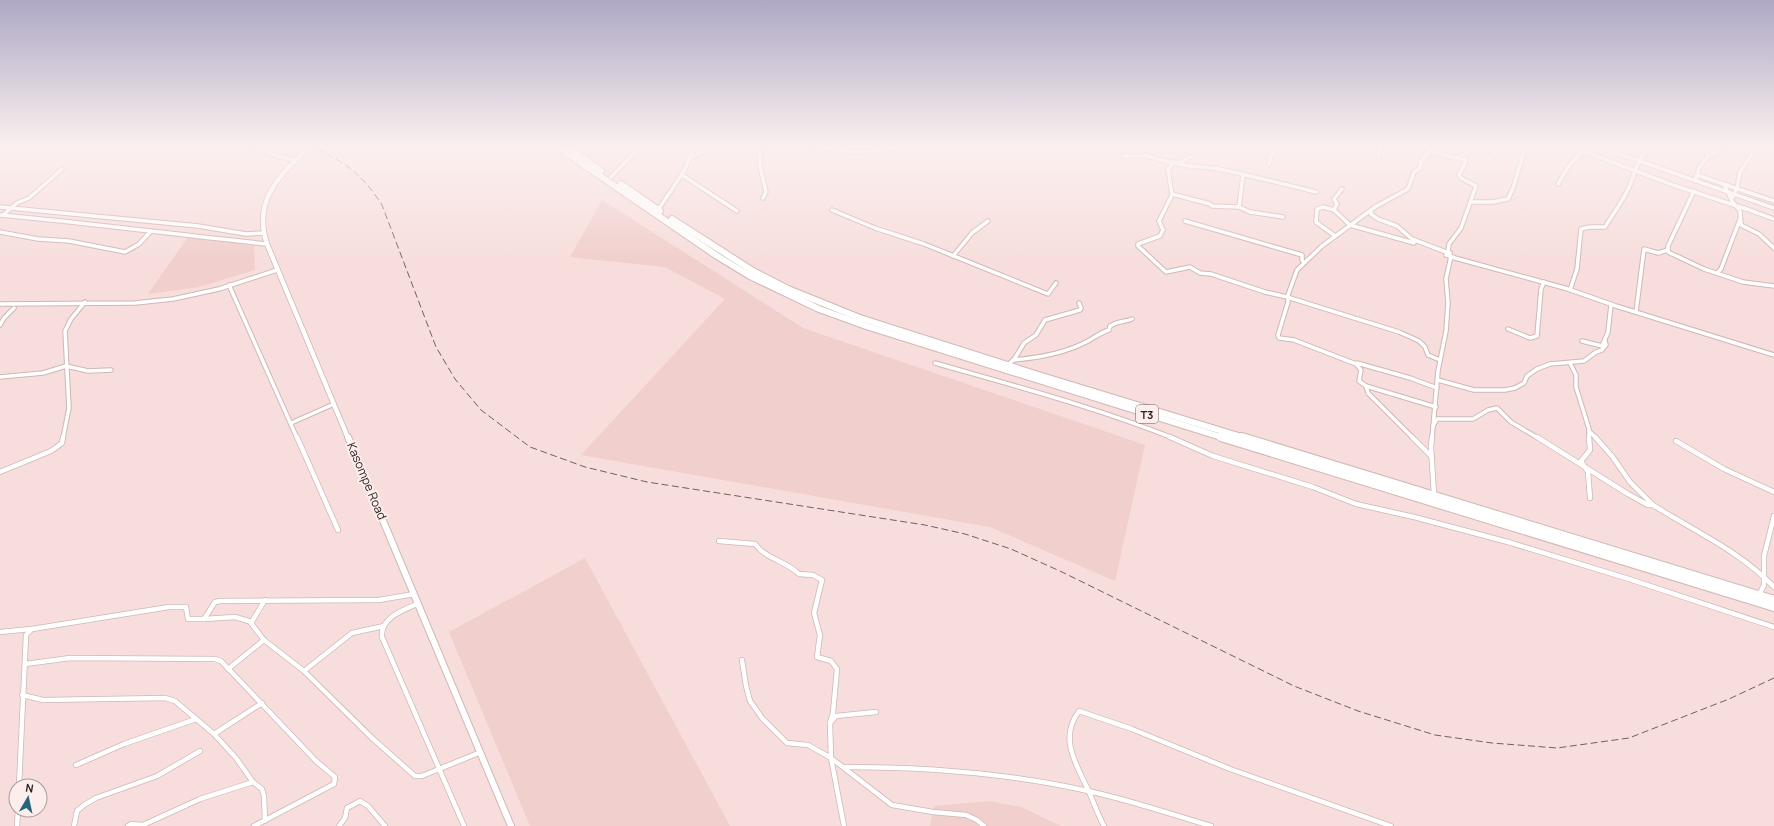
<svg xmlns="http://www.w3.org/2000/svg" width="1774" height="826" viewBox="0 0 1774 826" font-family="Manrope,sans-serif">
	<rect width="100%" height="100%" fill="#f7dedc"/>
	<g fill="#f0cfcc">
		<polygon points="602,200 803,328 1145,445 1115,581 990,527 581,455 725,299 665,267 570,257"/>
		<polygon points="188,237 254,246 255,270 199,287 148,294"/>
		<polygon points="585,558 730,826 530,826 449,632"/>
		<polygon points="989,801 1021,807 1061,826 930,826 934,806"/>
	</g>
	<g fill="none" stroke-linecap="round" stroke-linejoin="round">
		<defs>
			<g id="minor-far1">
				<polyline points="254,145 275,155 296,161"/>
				<polyline points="759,145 760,166 766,192 763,198"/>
				<path d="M810 145C842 152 871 156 902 145"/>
				<polyline points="1420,145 1433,150"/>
				<polyline points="1499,145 1496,153 1480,146 1456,158 1429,151 1421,162 1420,168 1414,172 1408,189 1375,207 1371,210 1371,214 1378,219 1397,226 1412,239 1446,252 1447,255 1455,258 1568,289 1616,306 1774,355"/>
				<polyline points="1567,145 1673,185 1746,209"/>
				<polyline points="1594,145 1774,208"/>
				<polyline points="1193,155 1179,163 1174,162 1168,169 1172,195 1159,221 1163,230 1160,236 1138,244 1138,246 1166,272 1190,267 1200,273 1211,274 1265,292 1287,297 1399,332 1419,341 1425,347 1428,355 1440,360"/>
				<polyline points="1124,156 1146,156 1173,163"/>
				<polyline points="1378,156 1382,145"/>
				<polyline points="1708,156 1718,151 1721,145"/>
				<polyline points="690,158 714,145"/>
				<path d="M1176 163C1190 168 1204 166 1219 169 1252 176 1284 184 1316 192"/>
				<polyline points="1269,164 1274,145"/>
				<polyline points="682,175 737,211"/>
				<polyline points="1697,175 1774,201"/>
				<polyline points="611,177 642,145"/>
				<polyline points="1695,181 1699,168 1708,156 1706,145"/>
				<polyline points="1558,184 1568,167 1582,152"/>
				<polyline points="1724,184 1732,201 1740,211 1741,225 1759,234 1774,248"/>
				<polyline points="1342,189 1334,199 1337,204 1334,210 1350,225 1414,243"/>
				<polyline points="1694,191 1668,246 1668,252 1704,269 1743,282 1774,286"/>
				<polyline points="1172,194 1210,204 1212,206 1239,207 1243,175"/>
				<polyline points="1733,197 1737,188 1740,172 1758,145"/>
				<polyline points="1470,202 1493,202 1508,199 1513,188 1526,145"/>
				<polyline points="0,207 198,226 246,234 264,233"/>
				<polyline points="1239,207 1250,212 1283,217"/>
				<polyline points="1744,208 1774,219"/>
				<polyline points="658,210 684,171 695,145"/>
				<polyline points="832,210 875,228 924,244 1048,294 1056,283"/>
				<polyline points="1334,210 1323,207 1317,209 1316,222 1335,236"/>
				<polyline points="1371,210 1322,246 1297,270 1288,295 1288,302 1278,335 1279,338 1294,340 1356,364 1361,370 1359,381 1366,386 1436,407"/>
				<path d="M0 215C89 223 178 235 267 244"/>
				<polyline points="3,215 17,203 29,198 62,169"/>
				<polyline points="1185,221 1302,255 1302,260 1304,262"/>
				<polyline points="0,232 38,239 69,241 125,252 139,244 151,231"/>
				<polyline points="1446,255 1450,253 1448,251 1449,244 1461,228 1476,186 1461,178 1459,175 1466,161 1465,159 1457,158"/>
				<polyline points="953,256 972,233 988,221"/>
				<polyline points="1717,273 1721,269 1740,219"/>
				<polyline points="229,285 297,438"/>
				<path d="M1570 290 1577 269 1581 229 1590 227H1605C1613 214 1623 201 1629 187 1635 174 1637 157 1650 149V145"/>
				<polyline points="0,304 135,303 173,299 219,289 277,270"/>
				<polyline points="1636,312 1644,249 1658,253 1668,250"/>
				<polyline points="0,325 4,318 14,308"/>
				<polyline points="1508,329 1530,338 1537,336 1541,289 1544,282"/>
				<polyline points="1582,341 1602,346 1608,332 1611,305"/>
				<path d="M1013 360C1037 358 1062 354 1084 343 1093 339 1099 333 1109 330L1110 326C1119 320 1123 323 1132 319"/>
				<path d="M935 363C1015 386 1095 407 1173 438"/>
				<polyline points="1357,363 1410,378 1437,388"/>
				<polyline points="1570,363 1576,375 1576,387 1589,429 1589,438"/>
				<polyline points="1008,365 1015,358 1024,343 1036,335 1045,320 1080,310 1081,308 1079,303"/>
				<polyline points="0,377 43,373 66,366 88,371 111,370"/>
				<polyline points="1438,380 1474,390 1505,390 1515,388 1524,383 1527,376 1537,369 1550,364 1584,361 1596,352 1602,350 1606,345 1605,341"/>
				<polyline points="1366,386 1368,393 1413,438"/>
				<polyline points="291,423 334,404"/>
				<polyline points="1433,426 1437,419 1473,419 1488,410 1497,408 1511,422 1538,438"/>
				<polyline points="1589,431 1596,438"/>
				<polyline points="63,438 69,408 65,331 71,319 85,302"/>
				<polyline points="1432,438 1438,371 1446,331 1448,303 1446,279 1451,256"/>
			</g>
			<g id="minor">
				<polyline points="297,437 338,530"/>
				<polyline points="1170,437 1213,456 1313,487 1356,504 1414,517 1508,542 1629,579 1774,627"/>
				<polyline points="1412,437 1432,457"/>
				<polyline points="1432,437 1431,447 1434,495"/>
				<path d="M1537 437 1628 494 1648 505H1653C1694 531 1740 551 1774 587"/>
				<polyline points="1589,437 1590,450 1581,461 1588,472 1590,498"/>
				<polyline points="1595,437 1612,456 1630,482 1653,505"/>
				<polyline points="1676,441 1724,469 1774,492"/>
				<polyline points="0,472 51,451 62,443 63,437"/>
				<path d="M719 541 755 544C766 559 786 561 799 574L813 575 822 580 814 613 820 635 817 657 831 661 837 669 833 713 830 723"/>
				<polyline points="1759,595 1764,585 1764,556 1774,516"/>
				<path d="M417 604C403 610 380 618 382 637L464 826"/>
				<polyline points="204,619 235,617 252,622"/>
				<polyline points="0,632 31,629"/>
				<polyline points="264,640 251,623 265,600"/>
				<polyline points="742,660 746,686 750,701 762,718 787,743 808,745 831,758 892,805 933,812 966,815 977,820 984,826"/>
				<polyline points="25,664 70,658 215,659 221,661 316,761 335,777 334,784 254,826"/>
				<polyline points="228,669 264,640 304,671 372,738 415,776 422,776 481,752"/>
				<polyline points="304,671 352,633 384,626"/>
				<polyline points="22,695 43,700 165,698 175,701 214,734 236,758 253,782 262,789 264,796 265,821"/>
				<polyline points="214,734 262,703"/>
				<polyline points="76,765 124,744 196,719"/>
				<path d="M844 767C926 767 1008 773 1088 791 1130 800 1170 814 1211 826"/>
				<polyline points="19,786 26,635 32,629 169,607 186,607 188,619 204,619 215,602 220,601 379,600 414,594"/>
				<polyline points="17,826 18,810"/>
				<polyline points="74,826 77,811 84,805 96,798 157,776 200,751"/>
				<polyline points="128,826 131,824 143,825 200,799 253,782"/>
				<polyline points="339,826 345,818 347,808 360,801 368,806 385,826"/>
				<polyline points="844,826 831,758 830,723 836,716 876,712"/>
				<path d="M1104 826C1098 815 1094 803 1089 792 1077 765 1058 739 1079 711L1132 729 1230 769 1391 826"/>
			</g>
			<path id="tertiary-far1" d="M311 145C281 175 252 198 267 244L348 438"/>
			<polyline id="tertiary" points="348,437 511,826"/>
			<g id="trunk-far1">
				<polyline points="555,145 717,256 750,276 819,309 866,326 1224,438"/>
				<polyline points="565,145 601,171"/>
				<polyline points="621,184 660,211"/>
				<polyline points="672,219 753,271 788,289 860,318 1032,373 1245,438"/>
			</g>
			<g id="trunk">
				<polyline points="1221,437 1774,607"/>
				<polyline points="1242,437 1774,600"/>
			</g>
		</defs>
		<use href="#minor-far1" stroke="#cfb7b5" stroke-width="5.5"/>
		<use href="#minor" stroke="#cfb7b5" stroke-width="6"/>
		<use href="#tertiary-far1" stroke="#cfb7b5" stroke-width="6"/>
		<use href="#tertiary" stroke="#cfb7b5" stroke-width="8"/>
		<use href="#trunk-far1" stroke="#cfb7b5" stroke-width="8"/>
		<use href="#trunk" stroke="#cfb7b5" stroke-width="10"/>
		<use href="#minor-far1" stroke="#fff" stroke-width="3.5"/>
		<use href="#minor" stroke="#fff" stroke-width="4.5"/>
		<use href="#tertiary-far1" stroke="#fff" stroke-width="4.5"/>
		<use href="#tertiary" stroke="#fff" stroke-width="6"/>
		<use href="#trunk-far1" stroke="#fff" stroke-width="6"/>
		<use href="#trunk" stroke="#fff" stroke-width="8"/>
		<path stroke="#6f6060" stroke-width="1" stroke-dasharray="7 3.5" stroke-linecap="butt" d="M308 145C344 162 360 171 382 205L436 347 455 379 481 410 530 447 585 467 647 482 925 525 965 534 1011 549 1062 572 1294 686 1358 711 1435 735 1492 743 1557 748 1629 738 1729 699 1774 678"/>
	</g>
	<linearGradient id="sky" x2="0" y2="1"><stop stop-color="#aea8c5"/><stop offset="0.56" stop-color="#fbf0ef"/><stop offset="1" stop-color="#fbf0ef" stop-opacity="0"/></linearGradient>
	<rect width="1774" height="261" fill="url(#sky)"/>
	<g text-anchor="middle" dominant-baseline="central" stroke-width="4" stroke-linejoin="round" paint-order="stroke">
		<rect fill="#fdeeed" stroke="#695e5e" stroke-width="1" x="1136" y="405" width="22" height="18" rx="3"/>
		<g font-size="11" font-weight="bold" fill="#2a2121">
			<text x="1147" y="414">T3</text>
		</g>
		<g font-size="12" fill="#2a2121" stroke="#fdeeed">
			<text transform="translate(367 481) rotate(67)">Kasompe Road</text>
		</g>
	</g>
	<g transform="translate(28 798) rotate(9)"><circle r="19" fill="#fdeeed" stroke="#a99c9b"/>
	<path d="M0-3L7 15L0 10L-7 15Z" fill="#26647b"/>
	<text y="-6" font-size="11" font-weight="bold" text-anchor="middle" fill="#2a2121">N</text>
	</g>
</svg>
